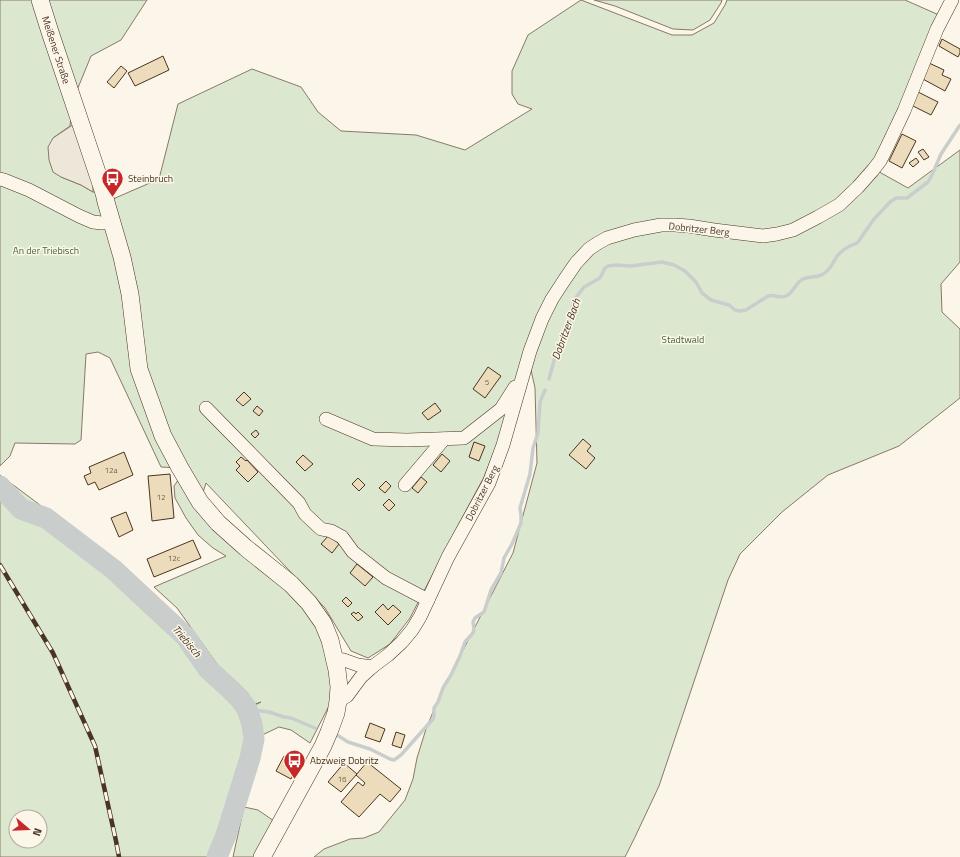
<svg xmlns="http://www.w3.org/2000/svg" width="960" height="857" viewBox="0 0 960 857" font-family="'Titillium Web',sans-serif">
	<rect width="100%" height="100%" fill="#fbf6e9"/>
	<g fill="#dce7d0" stroke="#887966" fill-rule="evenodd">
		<polygon points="0,0 147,0 121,40 91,56 73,100 70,126 53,138 61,177 81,185 93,192 104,193 106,202 159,179 178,104 252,69 301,87 318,112 341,131 416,135 465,150 532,109 518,104 512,94 512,71 528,35 581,0 672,35 692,35 714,23 725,5 727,0 905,0 939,15 874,169 908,188 960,150 960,262 941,284 942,312 960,329 960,398 899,446 828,475 782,512 740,554 728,580 659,786 635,837 625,857 314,857 324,849 350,839 364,838 379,832 405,800 413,779 417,758 426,729 440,695 513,553 537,463 535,388 527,352 498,442 484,477 454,533 410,618 390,644 368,658 351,651 325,608 206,483 200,502 180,468 161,467 110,358 98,352 86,354 81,440 75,444 15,443 10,456 0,466"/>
		<polygon points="594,0 722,0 721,3 710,20 693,30 673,29 615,6"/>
		<path d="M0 475 44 508 46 518 113 569 185 636 208 669 231 690 240 699 247 709 261 702 255 704 248 694 238 687 217 664 177 608 154 587 226 556 213 548 198 535 186 518 175 498 174 486 181 476 290 591 316 624 330 665 331 702 310 743 291 730 279 727 254 739 250 758 226 835 217 857H0ZM16 817H40V841H16Z"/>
		<polygon points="244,807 258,810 274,821 255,857 233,857"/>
	</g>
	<polygon fill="#ede7d9" stroke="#887966" points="74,124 93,184 93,192 81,185 61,177 53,172 49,160 48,147 53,138"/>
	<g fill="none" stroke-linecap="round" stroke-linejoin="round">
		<g stroke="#c9cecd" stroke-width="3.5">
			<path d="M549 379 557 350 569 322 574 300 584 287 600 278 605 268 608 266 616 265 631 266 662 262 674 265 685 271 696 282 702 293 711 300 729 305 735 310 739 311 746 310 768 296C774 294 780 299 786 296 793 293 795 285 800 281 807 275 816 279 823 274 832 269 833 261 838 255 841 252 844 249 848 247 851 245 855 245 858 242L874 219 890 202 896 198H907L928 182 932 175 941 154 960 125"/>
			<polyline points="247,709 269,712 284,717 291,718 315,728"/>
			<polyline points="337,735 348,742 370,749 390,759 394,760 401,755 433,719 434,716 434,708 438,702 443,688 451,675 460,656 465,642 473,633 474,629 473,622 475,618 484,612 491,590 501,573 504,558 512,544 521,523 521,515 520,508 530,474 533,448 538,433 540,402 545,390"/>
		</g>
		<polyline stroke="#c9cecd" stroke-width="21" points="0,486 21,509 46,518 113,569 185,636 208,669 231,690 240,699 247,709 252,724 254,739 250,758 226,835 217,857"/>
	</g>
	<g fill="#ecdcbc" stroke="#4a3520">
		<polygon points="942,39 960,49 960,53 958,57 939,46"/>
		<polygon points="163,56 169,70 135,86 128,73"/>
		<polygon points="929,63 944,70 942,75 951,79 945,91 921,78"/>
		<polygon points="121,66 127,71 114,88 107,82"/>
		<polygon points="918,92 938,102 931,115 911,105"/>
		<polygon points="902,134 916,141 902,168 889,161"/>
		<polygon points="923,149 929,157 924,160 918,152"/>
		<polygon points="916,158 919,162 913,167 909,163"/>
		<polygon points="488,367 501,376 485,398 473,389"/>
		<polygon points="244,392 251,399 243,406 236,400"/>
		<polygon points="435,403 441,411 428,420 422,413"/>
		<polygon points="257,406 263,411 259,416 253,411"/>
		<polygon points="256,430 259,434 255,438 251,434"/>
		<polygon points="583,439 591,446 587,451 595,458 586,469 569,455"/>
		<polygon points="474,442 485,446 479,461 469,457"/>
		<polygon points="124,452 133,475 99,490 95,482 88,485 84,476 91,473 89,467"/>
		<polygon points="442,454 450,461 441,472 433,465"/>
		<polygon points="303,455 313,464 305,471 296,462"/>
		<polygon points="241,457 246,461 247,460 258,472 248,482 236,470 240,466 236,462"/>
		<polygon points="170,474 174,518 152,521 148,476"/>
		<polygon points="421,477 427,482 418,493 412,488"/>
		<polygon points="358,478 365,485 359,491 352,484"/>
		<polygon points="386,481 391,486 385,493 379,488"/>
		<polygon points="389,499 395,505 389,511 383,505"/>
		<polygon points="126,512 133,530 119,537 111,518"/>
		<polygon points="329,535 339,544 332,553 321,544"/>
		<polygon points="193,540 201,558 154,577 147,559"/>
		<polygon points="357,564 373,577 365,586 350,573"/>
		<polygon points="346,597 352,603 348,607 342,601"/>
		<polygon points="383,604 388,610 393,605 401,612 388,625 375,612"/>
		<polygon points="354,612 356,614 358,612 363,617 358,621 351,614"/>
		<polygon points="370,723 385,729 380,742 365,737"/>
		<polygon points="396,732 405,735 401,748 392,745"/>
		<polygon points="284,756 299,764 291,779 276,771"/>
		<polygon points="367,762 401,789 390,802 380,794 359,817 341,802 358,782 363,786 365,783 356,775"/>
		<polygon points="344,763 357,774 341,792 328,782"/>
	</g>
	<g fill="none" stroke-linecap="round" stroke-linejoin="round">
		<defs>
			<g id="minor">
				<polyline points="0,179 4,180 29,190 79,216 93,222 102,223 112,222"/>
				<polyline points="206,408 299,503 305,514 321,529 331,531 342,537 353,552 386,578 428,600"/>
				<polyline points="326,419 373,439 407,440 464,438 501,409 515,387"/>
				<polyline points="405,485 444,439"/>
				<polyline points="335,659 344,660 358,665 372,667"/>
				<polyline points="338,701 347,696 361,677 372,667 388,655 402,642 412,630 420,617 448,557 489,483 503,445 530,351 542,319 552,299 565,279 576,263 589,249 598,243 607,238 634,230 661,225 675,225 689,226 714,230 763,236 777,234 793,230 818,217 839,205 858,187 873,170 880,161 886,149 904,111 937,29 952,0"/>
			</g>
			<polyline id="major" points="40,0 50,32 104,193 106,202 122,257 130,294 139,369 163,436 180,468 200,502 218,523 246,548 291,584 309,603 323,623 330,640 337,670 339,687 338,701 336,713 329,732 323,746 262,857"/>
		</defs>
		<use href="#minor" stroke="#4a3520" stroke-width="14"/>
		<use href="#major" stroke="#4a3520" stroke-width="18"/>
		<use href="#minor" stroke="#fbf6e9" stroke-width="13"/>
		<use href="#major" stroke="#fbf6e9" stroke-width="17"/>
		<defs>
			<polyline id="rail" points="0,565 53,653 95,746 116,841 119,857"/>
		</defs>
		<use href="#rail" stroke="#4a3520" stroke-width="4.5"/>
		<use href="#rail" stroke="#fbf6e9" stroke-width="3" stroke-dasharray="9" stroke-linecap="butt"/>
	</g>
	<defs>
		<symbol id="bus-pin" viewBox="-11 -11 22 30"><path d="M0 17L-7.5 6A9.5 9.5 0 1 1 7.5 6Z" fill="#c62828" stroke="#fbf6e9"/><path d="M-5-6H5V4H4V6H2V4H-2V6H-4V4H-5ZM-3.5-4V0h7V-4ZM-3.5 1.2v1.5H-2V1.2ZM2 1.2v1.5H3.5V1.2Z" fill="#fff"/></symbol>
	</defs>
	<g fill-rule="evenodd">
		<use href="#bus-pin" x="100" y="166" width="25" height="34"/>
		<use href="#bus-pin" x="282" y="748" width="25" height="34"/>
	</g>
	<g text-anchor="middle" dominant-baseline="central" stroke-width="3" stroke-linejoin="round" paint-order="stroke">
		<g font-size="8" fill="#725f47">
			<text x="487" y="382">5</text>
			<text x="111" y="470">12a</text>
			<text x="161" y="497">12</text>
			<text x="174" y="558">12c</text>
			<text x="342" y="779">16</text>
		</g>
		<g font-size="10" fill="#4a3520" stroke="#fbf6e9">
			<text transform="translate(56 50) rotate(72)">Meißener Straße</text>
			<text transform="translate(699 229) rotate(6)">Dobritzer Berg</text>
			<text transform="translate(482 493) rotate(-63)">Dobritzer Berg</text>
		</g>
		<g font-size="10" fill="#4a3520" stroke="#fbf6e9" text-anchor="start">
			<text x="128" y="178">Steinbruch</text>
			<text x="310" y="760">Abzweig Dobritz</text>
		</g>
		<g font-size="10" fill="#436837" stroke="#fbf6e9">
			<text x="46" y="250">An der Triebisch</text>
			<text x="683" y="339">Stadtwald</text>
		</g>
		<g font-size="11" font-style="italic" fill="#4a3520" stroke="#fbf6e9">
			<text transform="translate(566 329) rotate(-70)">Dobritzer Bach</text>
			<text transform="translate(187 641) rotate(50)">Triebisch</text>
		</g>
	</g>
	<g transform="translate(28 829) rotate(109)"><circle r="19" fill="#fbf6e9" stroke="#b4a999"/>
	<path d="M0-3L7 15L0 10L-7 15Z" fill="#c62828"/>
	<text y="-6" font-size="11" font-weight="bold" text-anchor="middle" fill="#4a3520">N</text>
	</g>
</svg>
